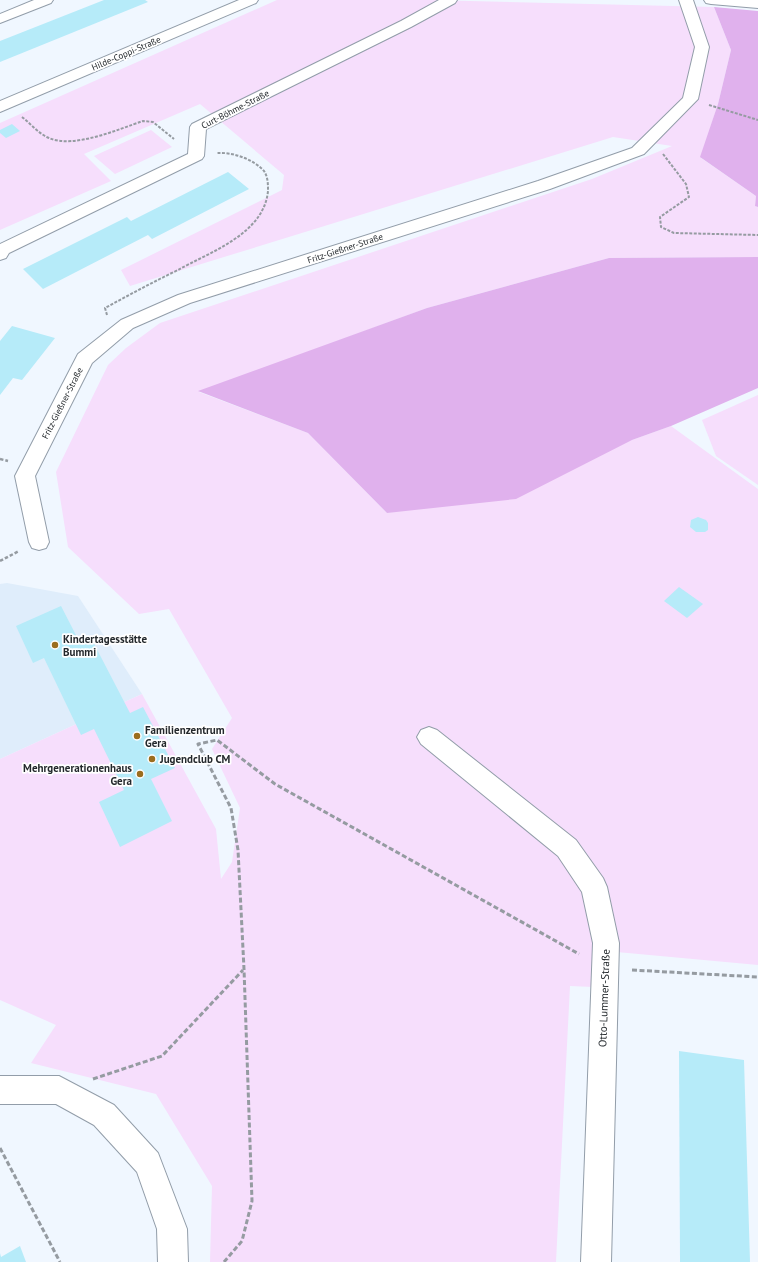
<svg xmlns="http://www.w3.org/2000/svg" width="758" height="1262" viewBox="0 0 758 1262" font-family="'PT Sans',sans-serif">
	<rect width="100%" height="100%" fill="#f0f7ff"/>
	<polygon fill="#dfedfb" points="7,583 78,596 142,694 0,759 0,584"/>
	<g fill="#f6defc">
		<polygon points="277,0 429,0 714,7 731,50 718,104 701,158 756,196 755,206 758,207 758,257 609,258 427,308 199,392 308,433 387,513 632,440 671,426 758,489 758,965 595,950 593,987 570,986 556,1262 210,1262 212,1186 156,1094 31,1063 56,1025 0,1000 0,759 142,694 216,829 221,879 232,862 240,808 212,749 232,718 169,609 139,614 68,547 56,472 108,365 126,348 160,323 592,179 672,146 613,137 130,286 121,270 282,190 284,175 200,104 84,154 111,181 0,230 0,123"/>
		<polygon points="151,130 172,147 115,174 94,156"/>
		<polygon points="758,395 758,485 716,456 702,420"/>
	</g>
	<g fill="#e0b1ed">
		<polygon points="714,7 758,11 758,207 755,206 756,196 700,157 718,104 731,50"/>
		<polygon points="758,257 758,388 671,426 632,440 516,499 387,513 308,433 198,391 427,308 609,258"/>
	</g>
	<g fill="#b6ebf9">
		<polygon points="104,0 145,0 148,2 0,62 0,41"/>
		<polygon points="12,124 20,131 6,138 0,133 0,130"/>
		<polygon points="228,172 249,189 152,239 148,235 43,289 23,269 127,217 131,221"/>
		<polygon points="12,326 55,338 22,380 13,378 0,395 0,341"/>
		<polygon points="698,517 706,520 708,523 708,530 705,532 696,532 690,527 691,520"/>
		<polygon points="679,587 703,604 687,618 664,601"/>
		<polygon points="61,606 79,641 90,636 130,713 143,707 175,768 151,779 172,821 120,847 99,802 124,790 94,729 81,735 44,658 33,663 16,626"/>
		<polygon points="679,1051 744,1060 750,1262 680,1262"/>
		<polygon points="20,1246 26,1262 0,1262 0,1253 1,1257"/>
	</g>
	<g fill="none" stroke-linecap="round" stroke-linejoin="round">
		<defs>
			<g id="minor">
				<polygon points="34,0 53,0 51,3 0,23 0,14"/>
				<polygon points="239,0 258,0 256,3 0,112 0,101"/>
				<polygon points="439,0 457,0 455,3 411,27 206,129 204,156 202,159 9,253 6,258 0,260 0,244 188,154 190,127 192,124 401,21"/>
				<polygon points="679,0 693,0 709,47 698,99 644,154 550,189 190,303 133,328 92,363 35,476 49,542 46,548 39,550 32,548 29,542 15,476 78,354 121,320 178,295 538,181 632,148 683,98 695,47"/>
				<polygon points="704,0 758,0 758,8 711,4 706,3"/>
				<polygon points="429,727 437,730 576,840 603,878 607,887 619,943 611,1262 581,1262 593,943 582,892 558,856 421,744 417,737 421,730"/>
				<polygon points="0,1076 59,1076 114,1105 158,1153 187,1229 188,1262 158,1262 157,1229 137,1172 94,1125 56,1104 0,1104"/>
			</g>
		</defs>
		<use href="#minor" stroke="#929da9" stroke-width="2"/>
		<g stroke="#959ba1" stroke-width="2" stroke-dasharray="3 1.5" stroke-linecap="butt">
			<polyline points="709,105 758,120"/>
			<path d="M22 117C31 124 39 134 49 138 74 149 119 129 143 121L153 122 174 139"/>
			<polyline points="663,154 686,184 689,197 660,217 661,227 674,233 758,235"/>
			<path d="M107 315 105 308C129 295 153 282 178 270 210 252 264 234 268 191 268 184 268 177 264 171 253 159 233 152 217 153"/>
		</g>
		<g stroke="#959ba1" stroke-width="2.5" stroke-dasharray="3.5 2" stroke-linecap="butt">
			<polyline points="0,459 8,461"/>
			<polyline points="0,561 19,551"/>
		</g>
		<g stroke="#959ba1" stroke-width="3" stroke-dasharray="5 2.5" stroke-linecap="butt">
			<polyline points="632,970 758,977"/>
			<polyline points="93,1079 162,1056 243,970"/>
			<polyline points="0,1148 60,1262"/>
			<polyline points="224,1262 242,1241 252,1201 244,969 238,850 231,808 198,744 217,740 275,784 579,954"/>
		</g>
		<use href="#minor" fill="#fff" fill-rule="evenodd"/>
	</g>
	<g fill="#9b6d1e" stroke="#fff" stroke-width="1.5">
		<circle cx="55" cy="645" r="4"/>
		<circle cx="137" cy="736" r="4"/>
		<circle cx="152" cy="759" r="4"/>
		<circle cx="140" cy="774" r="4"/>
	</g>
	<g text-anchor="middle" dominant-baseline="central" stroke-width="3.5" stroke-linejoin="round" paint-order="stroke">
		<g font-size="9" fill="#23282c" stroke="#fff">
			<text transform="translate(126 53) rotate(-23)">Hilde-Coppi-Straße</text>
			<text transform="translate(235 109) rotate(-27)">Curt-Böhme-Straße</text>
			<text transform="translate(345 248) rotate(-18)">Fritz-Gießner-Straße</text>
			<text transform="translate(62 403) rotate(-63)">Fritz-Gießner-Straße</text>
		</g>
		<g font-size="11" font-weight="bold" fill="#23282c" stroke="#fff" text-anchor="start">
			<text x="63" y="639">Kindertagesstätte<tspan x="63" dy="13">Bummi</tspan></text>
			<text x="145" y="730">Familienzentrum<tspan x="145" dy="13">Gera</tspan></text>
			<text x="160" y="759">Jugendclub CM</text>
			<text x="132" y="768" text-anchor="end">Mehrgenerationenhaus<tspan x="132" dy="13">Gera</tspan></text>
		</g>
		<g font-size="11" fill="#23282c" stroke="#fff">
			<text transform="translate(604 998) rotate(-88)">Otto-Lummer-Straße</text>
		</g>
	</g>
</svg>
